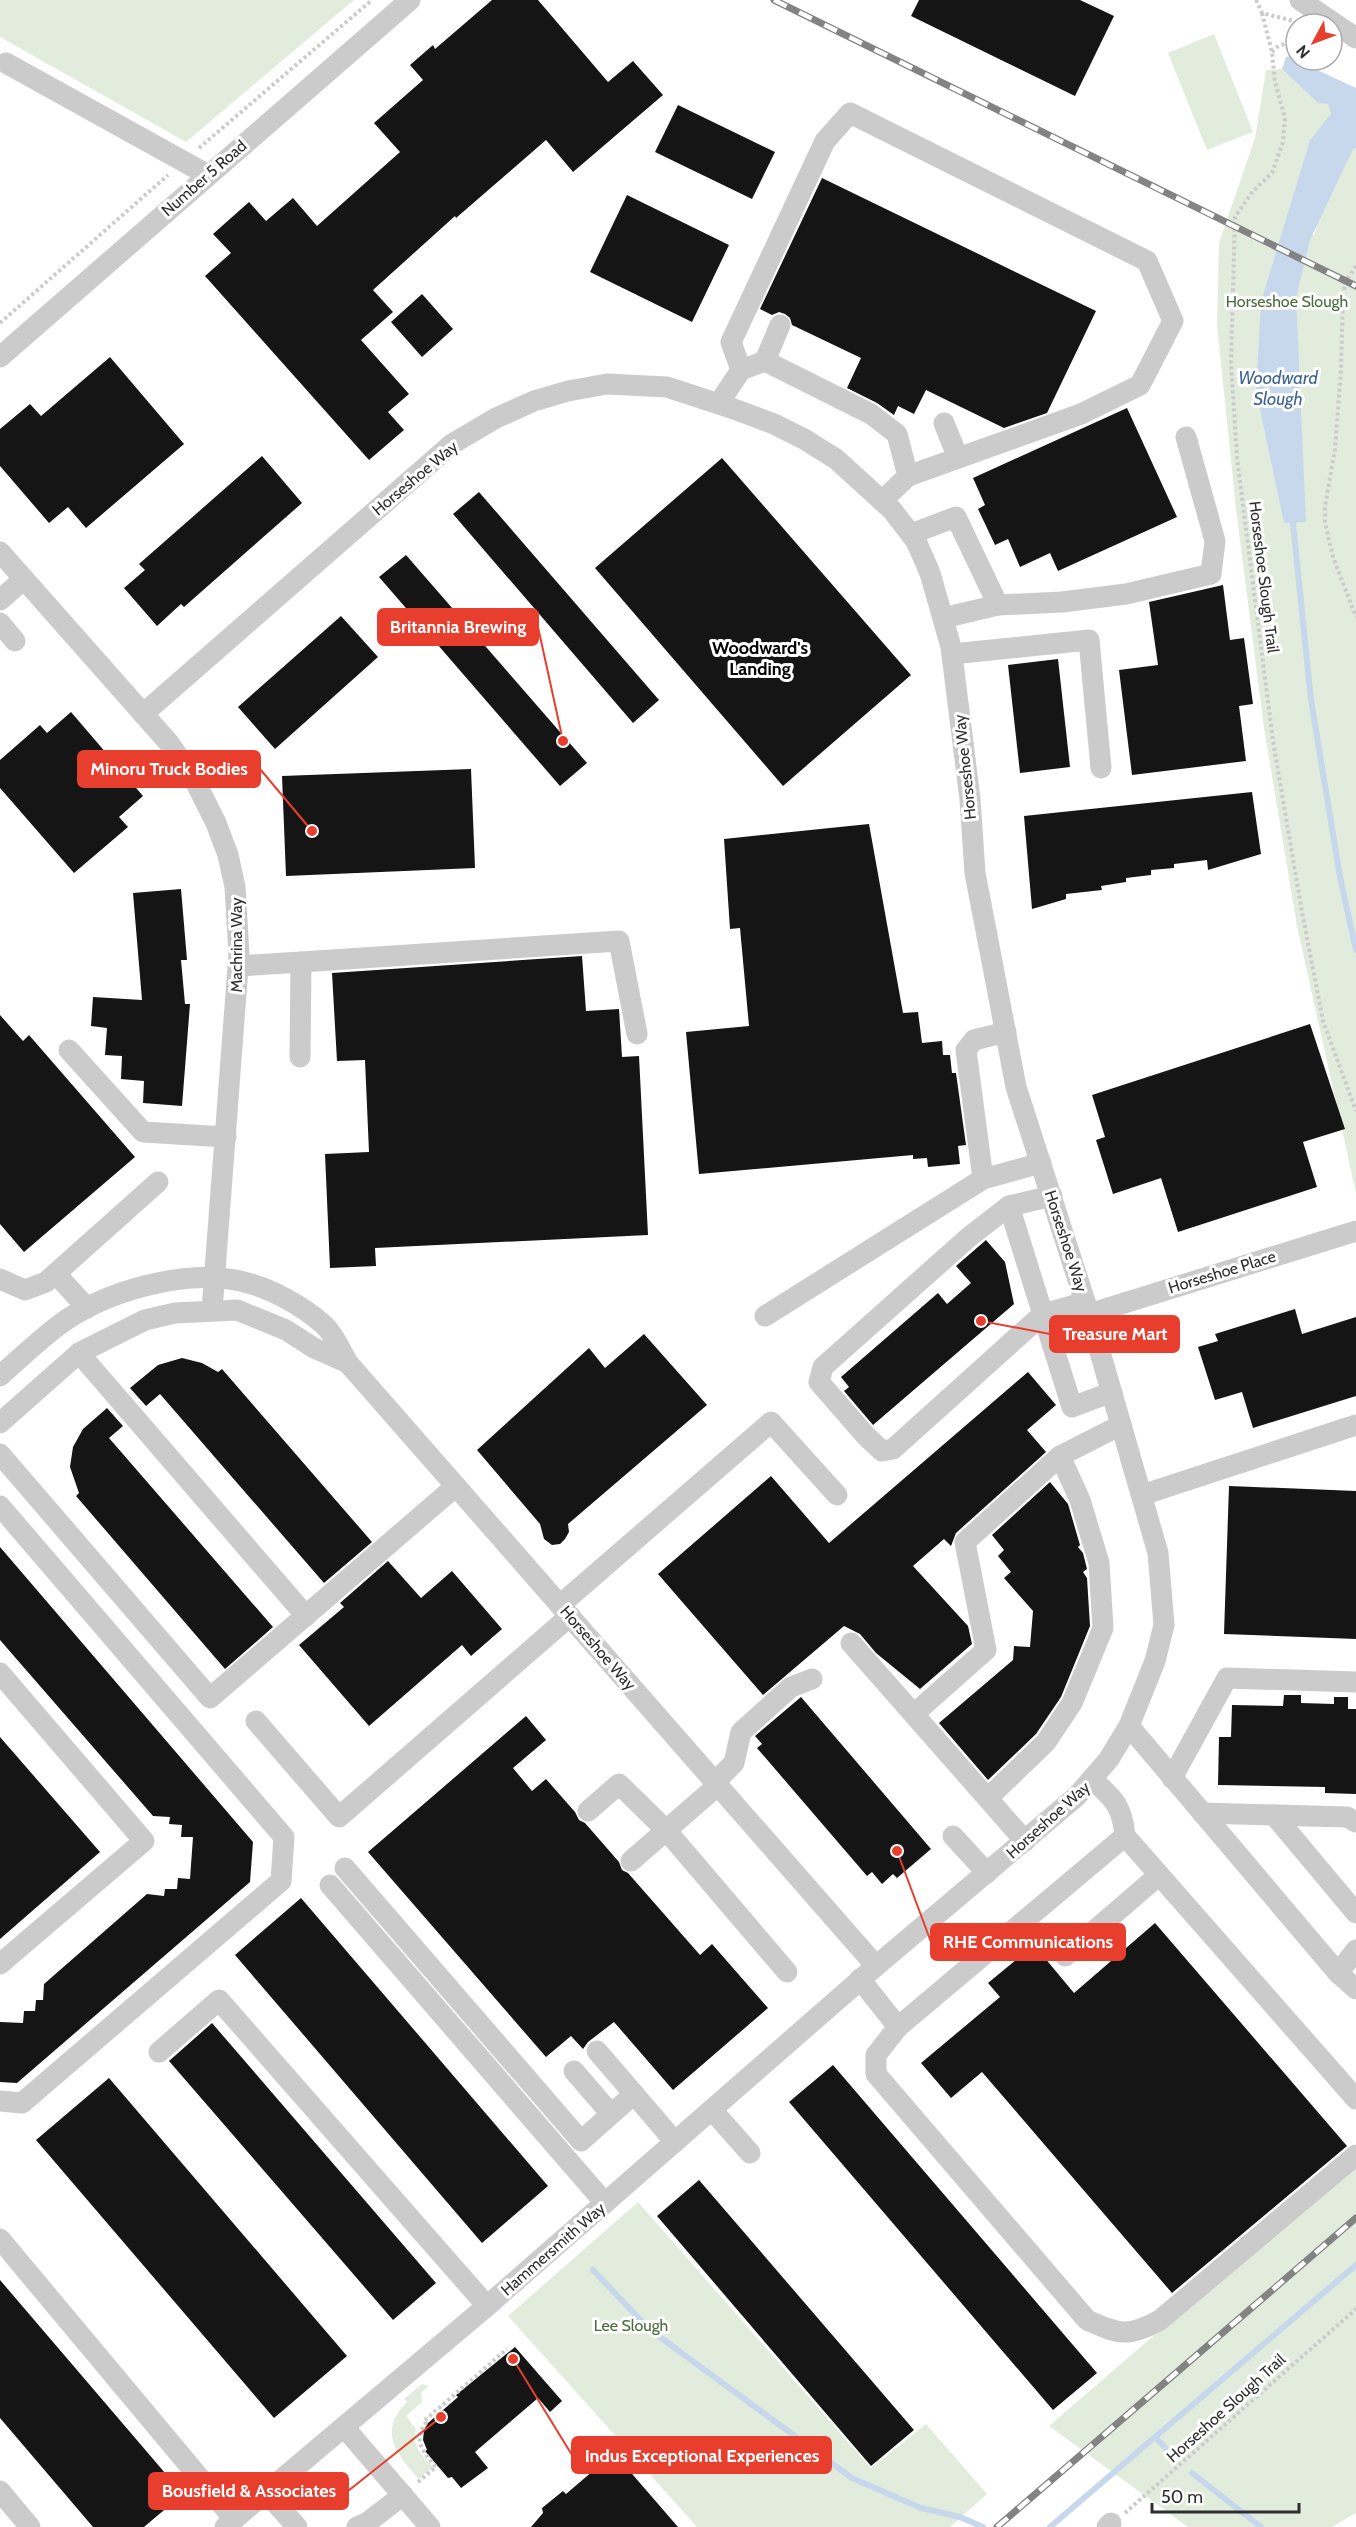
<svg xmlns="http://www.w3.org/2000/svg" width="1356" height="2527" viewBox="0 0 1356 2527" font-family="Cabin,sans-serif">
	<rect width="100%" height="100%" fill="#fff"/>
	<g fill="#e2ecdc">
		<polygon points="0,0 354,0 186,142 0,37"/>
		<polygon points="1214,34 1253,132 1207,150 1168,53"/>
		<polygon points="1282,69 1318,103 1328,103 1331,115 1310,140 1286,222 1314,235 1356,97 1356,1193 1297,926 1264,728 1236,509 1217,325 1219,243 1255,138 1266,70"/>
		<polygon points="1356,2161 1356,2513 1332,2527 1188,2527 1049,2426"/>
		<polygon points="638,2202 871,2468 926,2424 987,2494 950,2527 697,2527 508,2316"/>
		<path d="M422 2384 429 2386 421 2393 422 2402 406 2416 416 2429C411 2446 422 2455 433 2467L419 2479C397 2454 377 2432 407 2402L404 2399Z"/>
	</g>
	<polygon fill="#c7d8ec" points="1296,55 1296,60 1304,60 1313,68 1356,88 1356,148 1353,149 1310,240 1296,298 1306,522 1284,523 1256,390 1261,302 1310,140 1331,114 1328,104 1318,103 1282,69 1286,57"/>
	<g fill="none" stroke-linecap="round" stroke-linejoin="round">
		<g stroke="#c7d8ec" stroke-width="6">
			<polyline points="1292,514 1311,700 1340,877 1356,950"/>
			<polyline points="593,2270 649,2329 852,2478 921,2508 960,2517 983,2527"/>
			<polyline points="1155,2437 1173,2456"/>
			<polyline points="1192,2473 1261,2527"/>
			<polyline points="1050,2527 1356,2265"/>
		</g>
	</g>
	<g fill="#151515">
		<polygon points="492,0 538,0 608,82 633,61 663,95 573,172 546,140 456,218 455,216 373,290 393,312 361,340 409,394 388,412 404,430 369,460 205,276 231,253 213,234 249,202 266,221 293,198 317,226 400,152 374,123 423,80 410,65 433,45 435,49"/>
		<polygon points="919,0 1080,0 1114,16 1075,96 911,16"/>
		<polygon points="678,105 775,152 752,199 655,152"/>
		<polygon points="822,178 1096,311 1047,413 1004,428 926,390 914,414 898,406 894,415 877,403 847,388 861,358 792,325 790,318 785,314 779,312 772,315 760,309"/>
		<polygon points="627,195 729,245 692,322 590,272"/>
		<polygon points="422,294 453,329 422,357 391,322"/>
		<polygon points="110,357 184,444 86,528 68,507 49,523 0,466 0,429 30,404 41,416"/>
		<polygon points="1127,408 1177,517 1058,571 1050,553 1020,567 1008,539 995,545 978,509 985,505 973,478"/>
		<polygon points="262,456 302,503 184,607 181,604 157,626 124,588 145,570 139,564"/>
		<polygon points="722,458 911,675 783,786 595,568"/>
		<polygon points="479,492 659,700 633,723 453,514"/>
		<polygon points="406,555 587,763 560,786 379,577"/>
		<polygon points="1223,585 1230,640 1244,638 1253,704 1239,706 1246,761 1132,775 1119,670 1158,665 1149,602"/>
		<polygon points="341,616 378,657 275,749 238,707"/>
		<polygon points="1058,659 1070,767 1020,773 1008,665"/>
		<polygon points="71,712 143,796 119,817 128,827 74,873 0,788 0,760 40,725 47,733"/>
		<polygon points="471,769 475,868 286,876 282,776"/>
		<polygon points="1252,792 1261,854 1208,870 1207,860 1174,864 1174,868 1151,870 1151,875 1126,878 1126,882 1101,886 1102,890 1066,894 1066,899 1032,909 1024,816"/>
		<polygon points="869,824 903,1013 918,1012 922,1043 942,1041 943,1055 950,1055 952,1073 956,1073 966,1145 958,1146 960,1164 928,1167 927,1158 913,1159 913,1155 699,1174 686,1032 749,1026 740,928 730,929 724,839"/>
		<polygon points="181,889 187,960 181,960 185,1004 190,1004 182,1106 143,1103 144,1081 121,1079 122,1056 105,1055 107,1028 91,1026 93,997 142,1000 133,893"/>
		<polygon points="582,956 586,1011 619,1009 622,1057 639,1056 648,1235 375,1248 376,1266 330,1268 325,1154 369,1152 365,1060 337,1061 332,973"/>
		<polygon points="0,1015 23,1041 29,1035 135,1157 24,1252 0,1224"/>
		<polygon points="1310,1024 1345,1129 1303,1142 1317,1187 1178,1232 1161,1178 1113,1194 1096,1140 1105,1137 1092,1095"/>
		<polygon points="986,1240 1005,1262 1014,1304 873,1425 844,1391 849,1387 841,1377 938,1293 947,1304 971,1283 956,1266"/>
		<polygon points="1295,1309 1302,1334 1356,1317 1356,1396 1253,1428 1242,1392 1215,1400 1198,1347 1218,1341 1215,1334"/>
		<polygon points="644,1334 707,1405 568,1524 569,1532 565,1539 560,1544 552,1545 544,1539 540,1524 477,1450 589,1348 605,1368"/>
		<polygon points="182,1358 202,1363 218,1372 222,1369 372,1542 324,1583 160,1394 146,1406 130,1388 158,1365"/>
		<polygon points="1028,1372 1056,1405 1027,1430 1046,1452 956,1533 951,1546 944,1539 913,1566 968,1626 972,1644 920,1689 876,1653 860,1634 844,1626 763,1695 658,1574 771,1476 829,1543"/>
		<polygon points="107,1408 123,1426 109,1438 273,1627 225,1669 76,1496 79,1493 70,1467 73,1447 83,1429"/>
		<polygon points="1050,1482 1068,1504 1080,1545 1078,1547 1083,1553 1087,1569 1083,1572 1087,1578 1090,1626 1061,1697 1036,1734 988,1780 939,1723 1013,1660 1014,1646 1030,1647 1033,1611 1004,1578 1011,1572 998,1556 1004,1550 992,1535"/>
		<polygon points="1229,1486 1356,1491 1356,1639 1224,1634"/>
		<polygon points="0,1547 253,1842 250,1882 17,2083 0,2082 0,2022 23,2023 24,2011 35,2011 36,2000 43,2000 44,1984 147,1894 164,1896 165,1889 177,1889 178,1878 190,1879 193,1837 181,1837 182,1825 169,1824 170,1817 153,1816 0,1640"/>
		<polygon points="388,1561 421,1598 452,1571 502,1629 471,1656 462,1645 369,1726 299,1645 344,1607 340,1603"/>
		<polygon points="1284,1695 1301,1695 1301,1703 1334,1704 1334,1697 1348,1697 1348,1709 1356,1709 1356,1794 1325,1793 1325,1787 1218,1785 1219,1737 1231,1737 1232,1705 1283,1706"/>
		<polygon points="801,1697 931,1849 897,1878 893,1874 882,1884 872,1872 867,1876 757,1748 762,1744 755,1736"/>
		<polygon points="526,1716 546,1740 513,1768 532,1791 546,1779 575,1812 579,1820 585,1823 619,1862 622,1870 628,1873 700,1955 712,1944 768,2008 673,2090 614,2022 588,2042 583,2049 571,2036 546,2057 368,1852"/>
		<polygon points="0,1737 100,1852 0,1939"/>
		<polygon points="301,1898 548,2186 482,2243 235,1955"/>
		<polygon points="1155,1923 1347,2146 1172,2293 982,2072 951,2098 921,2063 1000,1997 988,1983 1034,1945 1074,1993"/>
		<polygon points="212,2023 436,2283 393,2320 169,2061"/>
		<polygon points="833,2065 1097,2373 1053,2410 789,2102"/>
		<polygon points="109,2078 347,2356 274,2418 36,2140"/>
		<polygon points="699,2180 914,2430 871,2466 657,2216"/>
		<polygon points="0,2280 183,2494 144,2527 93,2527 0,2418"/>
		<polygon points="515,2347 562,2401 550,2412 538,2398 475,2452 488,2468 461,2488 452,2477 448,2478 425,2451 427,2450 423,2440 424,2430 428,2423 458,2397 456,2395"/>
		<polygon points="614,2453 678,2527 531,2527 543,2513 542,2508 563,2491 566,2494"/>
	</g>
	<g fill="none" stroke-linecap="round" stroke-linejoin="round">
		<g stroke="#cbcbcb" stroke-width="4" stroke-dasharray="3 3" stroke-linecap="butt">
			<polyline points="1256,0 1262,13 1294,21"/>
			<polyline points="1262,13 1272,52 1275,82 1285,118 1283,142 1272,173 1253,191 1235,217 1231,362 1237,458 1273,741 1302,912 1323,1021 1356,1111"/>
			<polyline points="1272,52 1277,47 1296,39"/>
			<polyline points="199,148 372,0"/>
			<polyline points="1356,266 1346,281 1343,294 1341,370 1335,449 1325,507 1325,523 1333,557 1356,617"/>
			<polyline points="0,323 168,175"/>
			<path d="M418 2482 436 2467C424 2453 412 2440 426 2423L424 2421 507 2349"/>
			<polyline points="1125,2513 1356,2309"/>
		</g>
		<g stroke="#cbcbcb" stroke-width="21">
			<polyline points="1300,0 1356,38"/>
			<polyline points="6,63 208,175"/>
			<polyline points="0,357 410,0"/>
			<polyline points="765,361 780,325"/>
			<polyline points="741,370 731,342 825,141 850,113 1147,261 1173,321 1140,385 1081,414 908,476"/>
			<polyline points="719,403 741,370 765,361 871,414 897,434 908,476 882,501"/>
			<polyline points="944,423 958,458"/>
			<polyline points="911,534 956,517 998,605 943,618"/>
			<polyline points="0,552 169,743 194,779 216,823 228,855 235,887 239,954 212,1310"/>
			<polyline points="0,600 24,579"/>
			<polyline points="998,605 1062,602 1126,594 1211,574 1215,541 1186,437"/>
			<polyline points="0,623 15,641"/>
			<polyline points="952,654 1089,640 1101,768"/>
			<polyline points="143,714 452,444 496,418 534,401 568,391 607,384 667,387 734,409 774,424 804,439 836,459 892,510 916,541 930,573 951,647 970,799 975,873 1016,1087 1089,1314 1158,1553 1164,1625 1155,1661 1129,1726 1109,1759 1077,1796 876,1966 487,2306 225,2527"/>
			<polyline points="301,962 619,941 637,1034"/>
			<polyline points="238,966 301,962 300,1057"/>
			<polyline points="69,1050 143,1132 226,1137"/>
			<polyline points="983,1179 966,1050 974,1040 1006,1032"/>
			<polyline points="1052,1196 1009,1206 969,1237 823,1367 819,1382 866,1436 882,1451 893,1449 1043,1314 1085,1302"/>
			<polyline points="1009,1206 1072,1407 1112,1392"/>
			<polyline points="56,1274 87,1308"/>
			<polyline points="0,1279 25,1290 46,1282 158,1182"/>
			<polyline points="1089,1314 1356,1231"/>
			<polyline points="765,1316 983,1179 1041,1163"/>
			<polyline points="79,1353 306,1616"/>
			<path d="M0 1376C19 1359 38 1341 59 1325 105 1291 183 1269 240 1281 268 1287 302 1305 324 1325 334 1334 341 1351 348 1363L876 1966"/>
			<polyline points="0,1423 79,1353 145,1320 175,1313 237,1310 286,1330 314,1348 348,1363"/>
			<polyline points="0,1454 210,1698 456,1486"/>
			<polyline points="1142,1495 1356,1425"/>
			<polyline points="0,1506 284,1837 281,1881 22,2103 0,2101"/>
			<polyline points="560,1605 771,1422 837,1495"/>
			<polyline points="851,1643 1025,1841"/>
			<polyline points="0,1673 144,1841 0,1964"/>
			<polyline points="915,1713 986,1650 965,1542 1060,1456 1121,1425"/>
			<polyline points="256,1721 339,1817 570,1616"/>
			<polyline points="1129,1726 1338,1973 1356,1950"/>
			<polyline points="1172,1778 1227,1678 1356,1682"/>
			<path d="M1092 1779C1114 1799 1122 1805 1125 1836L1356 2099"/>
			<polyline points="715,1782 734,1763 741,1732 791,1687 812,1679"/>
			<polyline points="989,1797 1046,1742 1072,1703 1103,1628 1099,1563 1080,1500 1060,1456"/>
			<polyline points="588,1811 619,1784 666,1830 787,1972"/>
			<polyline points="1202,1813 1347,1817 1356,1822"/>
			<polyline points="1274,1815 1356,1913"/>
			<polyline points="953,1836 987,1873"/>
			<polyline points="631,1861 718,1785"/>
			<polyline points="345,1868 581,2141 634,2094 675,2142"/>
			<polyline points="330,1885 605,2203"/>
			<polyline points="1065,1956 1159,1875"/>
			<polyline points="1338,1973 1356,1989"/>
			<path d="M860 1979 898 2027 876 2055V2074L1087 2320C1119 2334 1128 2338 1160 2320L1356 2155"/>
			<polyline points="898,2027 1125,1836"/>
			<polyline points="597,2051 634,2094"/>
			<polyline points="159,2052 219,2000 487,2306"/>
			<polyline points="574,2071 611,2114"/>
			<polyline points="712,2110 750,2153"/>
			<polyline points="0,2239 234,2519"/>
			<polyline points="344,2427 430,2527"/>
			<polyline points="0,2491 30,2527"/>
			<polyline points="266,2492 297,2527"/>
			<polyline points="357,2527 368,2522 403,2495"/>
			<polyline points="1107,2527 1111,2523"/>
		</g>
		<defs>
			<g id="rail">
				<polyline points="774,0 1356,286"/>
				<polyline points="997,2527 1356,2218"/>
			</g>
		</defs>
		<use href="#rail" stroke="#838383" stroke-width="7"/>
		<use href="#rail" stroke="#fff" stroke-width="4.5" stroke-dasharray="14" stroke-linecap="butt"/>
	</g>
	<g text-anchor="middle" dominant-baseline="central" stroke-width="6" stroke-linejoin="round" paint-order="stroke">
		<g font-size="16" fill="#2e2e2e" stroke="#fff">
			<text transform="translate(204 178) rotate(-41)">Number 5 Road</text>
			<text transform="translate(415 478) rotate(-40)">Horseshoe Way</text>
			<text transform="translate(1264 577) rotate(83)">Horseshoe Slough Trail</text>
			<text transform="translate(965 767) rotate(-96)">Horseshoe Way</text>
			<text transform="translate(236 945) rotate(-90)">Machrina Way</text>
			<text transform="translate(1066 1241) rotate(72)">Horseshoe Way</text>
			<text transform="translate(1222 1272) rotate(-17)">Horseshoe Place</text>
			<text transform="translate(598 1648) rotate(49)">Horseshoe Way</text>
			<text transform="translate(1048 1820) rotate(-42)">Horseshoe Way</text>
			<text transform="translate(553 2249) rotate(-41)">Hammersmith Way</text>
			<text transform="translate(1226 2408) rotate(-42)">Horseshoe Slough Trail</text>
		</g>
		<g font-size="16" fill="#496b3b" stroke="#fff">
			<text x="1287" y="301">Horseshoe Slough</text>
			<text x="631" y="2325">Lee Slough</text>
		</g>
		<g font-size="18" font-style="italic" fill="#3b6292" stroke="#fff">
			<text x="1278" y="378">Woodward<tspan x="1278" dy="21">Slough</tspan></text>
		</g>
		<g font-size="18" font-weight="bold" fill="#000" stroke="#fff">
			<text x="760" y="648">Woodward's<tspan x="760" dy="21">Landing</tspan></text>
		</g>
	</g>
	<path fill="none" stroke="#e83e2e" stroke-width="2" d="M563 741L538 627M312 831L260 769M981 1321L1050 1334M897 1851L931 1942M513 2359L572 2455M441 2417L348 2491"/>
	<g fill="#e83e2e" stroke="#fff" stroke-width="2">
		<circle cx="563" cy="741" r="6"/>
		<circle cx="312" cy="831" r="6"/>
		<circle cx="981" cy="1321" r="6"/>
		<circle cx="897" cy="1851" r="6"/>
		<circle cx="513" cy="2359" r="6"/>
		<circle cx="441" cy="2417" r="6"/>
	</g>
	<g fill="#e83e2e" stroke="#e83e2e" stroke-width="2">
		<rect x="378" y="609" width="160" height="36" rx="6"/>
		<rect x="78" y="751" width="182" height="36" rx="6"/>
		<rect x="1050" y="1316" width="129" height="36" rx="6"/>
		<rect x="931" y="1924" width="194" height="36" rx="6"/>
		<rect x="572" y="2437" width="259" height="36" rx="6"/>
		<rect x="149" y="2473" width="199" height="36" rx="6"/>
	</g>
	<g font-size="18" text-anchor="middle" font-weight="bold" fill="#fff">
		<text x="458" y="633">Britannia Brewing</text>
		<text x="169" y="775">Minoru Truck Bodies</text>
		<text x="1115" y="1340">Treasure Mart</text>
		<text x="1028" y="1948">RHE Communications</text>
		<text x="702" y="2462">Indus Exceptional Experiences</text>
		<text x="249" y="2497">Bousfield &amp; Associates</text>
	</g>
	<g transform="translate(1314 42) rotate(229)"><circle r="28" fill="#ffffff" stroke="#ababab" stroke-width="1.5"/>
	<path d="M0-4.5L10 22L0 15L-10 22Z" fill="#e83e2e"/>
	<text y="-9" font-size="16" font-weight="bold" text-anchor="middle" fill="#2e2e2e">N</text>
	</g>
	<path d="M1152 2503v9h147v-9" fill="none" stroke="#2e2e2e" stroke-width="3"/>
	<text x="1161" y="2503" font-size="18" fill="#2e2e2e" stroke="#ffffff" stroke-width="4.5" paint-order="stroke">50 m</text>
</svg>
